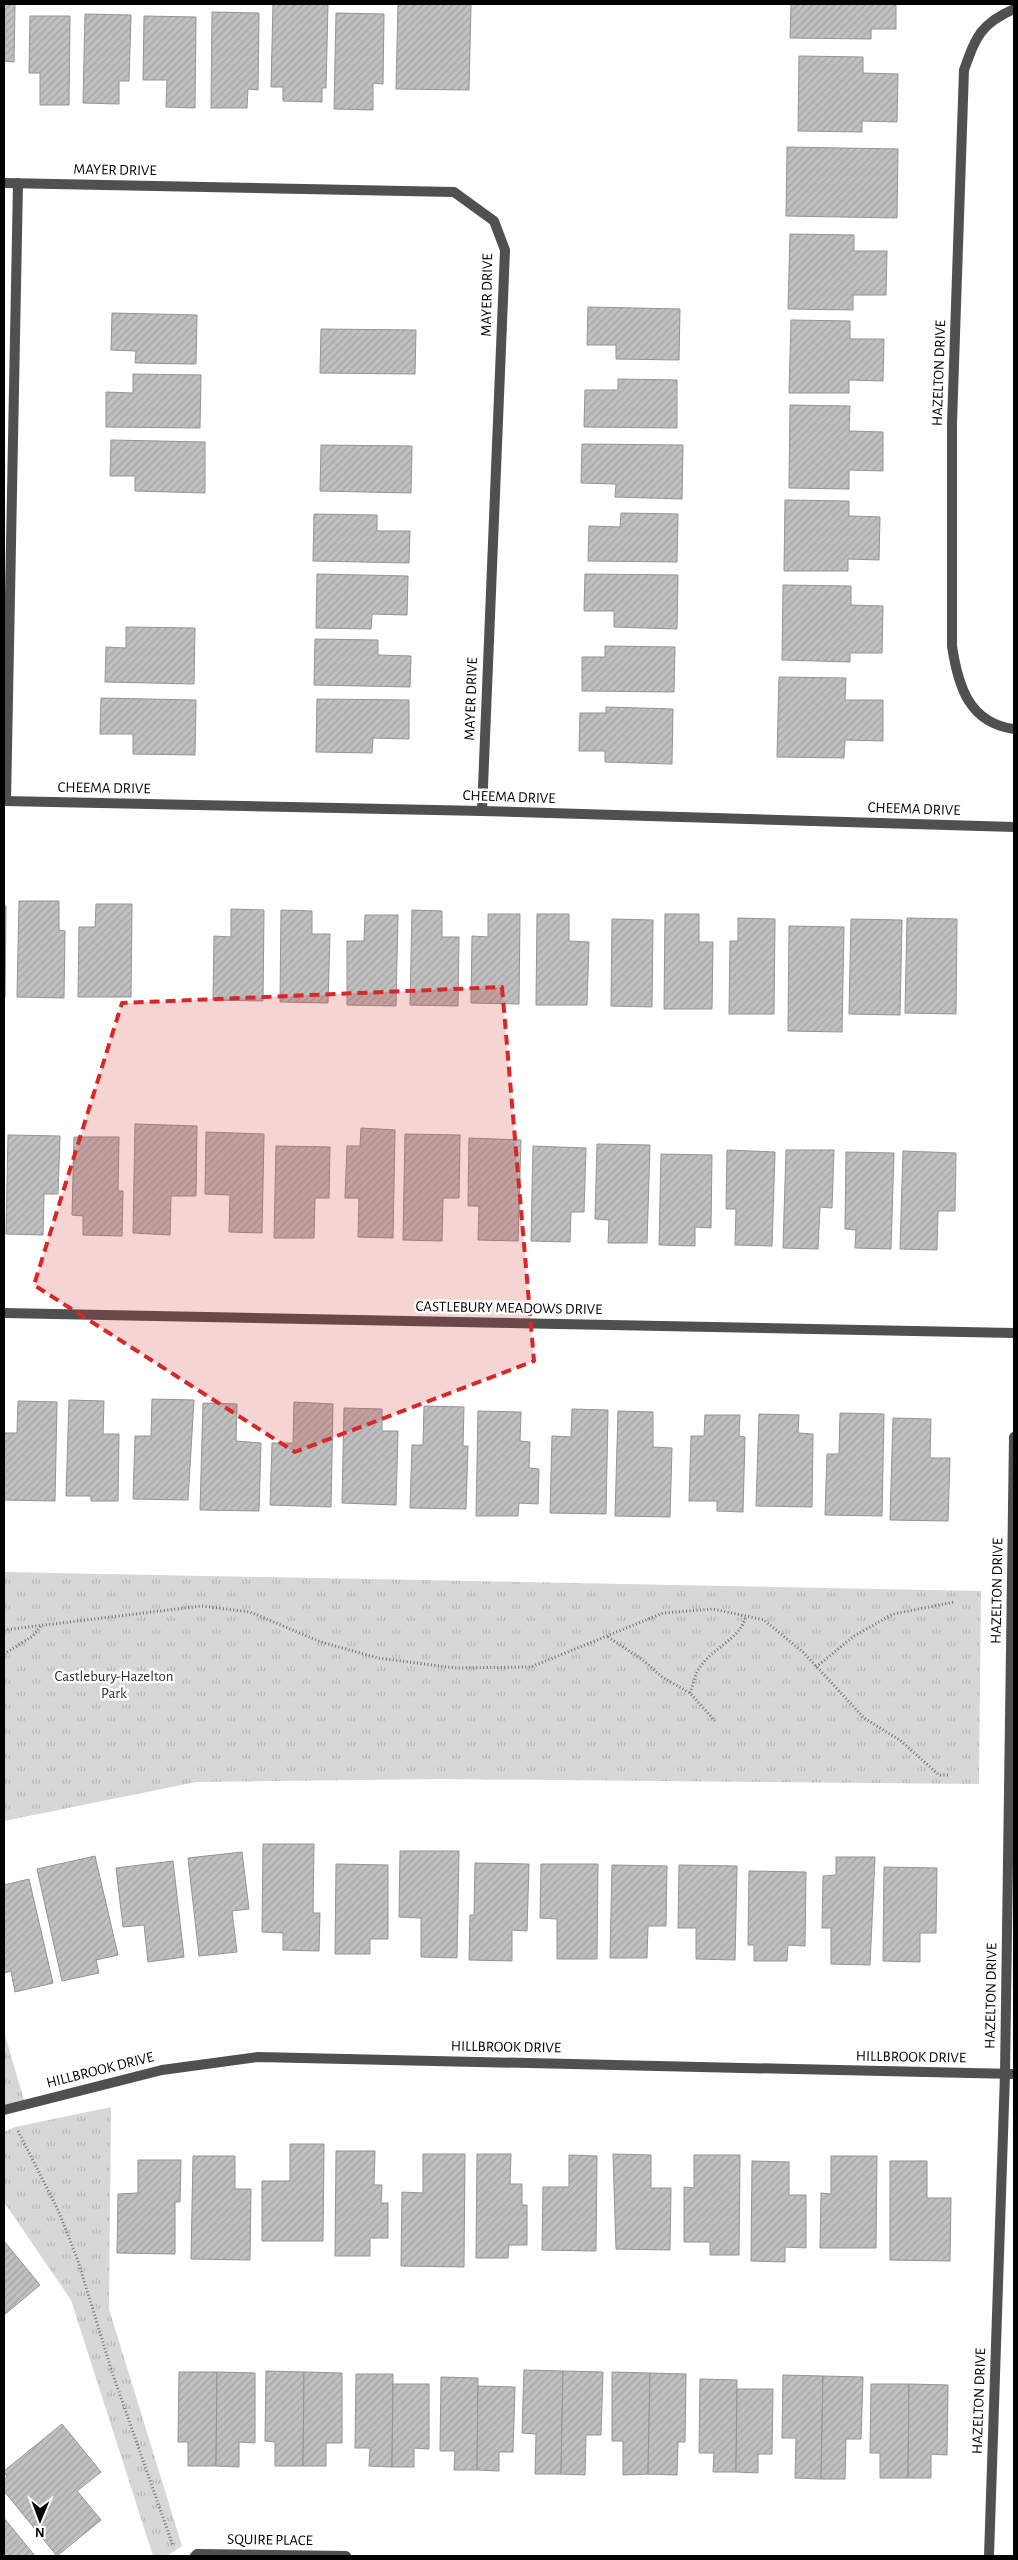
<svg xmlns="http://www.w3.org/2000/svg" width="1018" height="2560" viewBox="0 0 1018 2560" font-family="'Alegreya Sans',sans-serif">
	<defs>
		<pattern id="park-tufts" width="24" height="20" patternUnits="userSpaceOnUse" patternTransform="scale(1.25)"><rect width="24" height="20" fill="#d7d7d7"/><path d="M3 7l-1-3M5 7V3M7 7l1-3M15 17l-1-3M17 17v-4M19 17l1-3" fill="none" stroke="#b7b7b7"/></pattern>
		<pattern id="building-hatch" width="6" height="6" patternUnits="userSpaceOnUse" patternTransform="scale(1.25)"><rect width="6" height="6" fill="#c0c0c0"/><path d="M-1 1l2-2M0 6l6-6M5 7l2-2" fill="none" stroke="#a3a3a3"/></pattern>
	</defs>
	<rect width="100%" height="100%" fill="#fff"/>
	<g fill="url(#park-tufts)">
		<polygon points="4,1572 981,1591 979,1784 441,1779 196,1782 4,1821"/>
		<polygon points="4,2032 24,2100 4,2105"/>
		<polygon points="111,2107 109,2309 182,2546 167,2556 153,2556 71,2300 4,2202 4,2132 15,2127"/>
	</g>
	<g fill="url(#building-hatch)" stroke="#949494">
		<polygon points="4,4 15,4 14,62 4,61"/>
		<polygon points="273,4 328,4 326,88 322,88 322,102 283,101 283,87 271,87"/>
		<polygon points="398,4 471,4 469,90 396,89"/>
		<polygon points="791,4 896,4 896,29 871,29 871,39 790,38"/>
		<polygon points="212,12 259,13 258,90 248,89 247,108 211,108"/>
		<polygon points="336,13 384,14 383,84 373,83 373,110 334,109"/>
		<polygon points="85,14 131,15 129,81 119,81 119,104 83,103"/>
		<polygon points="30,16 70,16 69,105 40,105 40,73 29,73"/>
		<polygon points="144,16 196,17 195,108 166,107 167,80 143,80"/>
		<polygon points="799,56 863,57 863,73 898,74 897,122 862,121 862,132 798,131"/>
		<polygon points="787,147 898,149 897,218 786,216"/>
		<polygon points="790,234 854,235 854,251 887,251 886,295 853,295 853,310 788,309"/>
		<polygon points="588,307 680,309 679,360 616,359 616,345 587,345"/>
		<polygon points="112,313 197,315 196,364 135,363 136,351 111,350"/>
		<polygon points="791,320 850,321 850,339 884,339 883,381 849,380 849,393 789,393"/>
		<polygon points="321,329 416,330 415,374 320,373"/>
		<polygon points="133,374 201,375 200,428 106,427 106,392 133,393"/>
		<polygon points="618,379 677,380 677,428 584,427 585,390 618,390"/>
		<polygon points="790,405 850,406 849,431 883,432 883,471 849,470 849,489 789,488"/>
		<polygon points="111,440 205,442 205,493 135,491 135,476 110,476"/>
		<polygon points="582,444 683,445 682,499 615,497 616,484 581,483"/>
		<polygon points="321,445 412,446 411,493 320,491"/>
		<polygon points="785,500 849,501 849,516 880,517 879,560 848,559 848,571 784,571"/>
		<polygon points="621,513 678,514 677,562 588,561 589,526 620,527"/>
		<polygon points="314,514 377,515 377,531 410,531 409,563 313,561"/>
		<polygon points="317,574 408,576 407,615 372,614 371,629 316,628"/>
		<polygon points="585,574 678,575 677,629 614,627 614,611 584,611"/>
		<polygon points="783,585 851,586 851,605 883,606 882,653 850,653 850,662 782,660"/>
		<polygon points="126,627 195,628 194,684 105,682 106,647 126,648"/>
		<polygon points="315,639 378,640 378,655 411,656 410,687 314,685"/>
		<polygon points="605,646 675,647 674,692 582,691 582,657 605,657"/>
		<polygon points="779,677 846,678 845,700 883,700 883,741 845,740 844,758 777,757"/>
		<polygon points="101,698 196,700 195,755 133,754 133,734 100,734"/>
		<polygon points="317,699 409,700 409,739 373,738 372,753 316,752"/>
		<polygon points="606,707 673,709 672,764 605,762 605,751 579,751 580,713 606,713"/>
		<polygon points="19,901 59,901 59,930 65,931 64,998 17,997"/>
		<polygon points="96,904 132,904 131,997 78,997 79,927 95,927"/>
		<polygon points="4,906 6,906 5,998 4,998"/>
		<polygon points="231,909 264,910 263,1001 213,1000 214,936 231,937"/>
		<polygon points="281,910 312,911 312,934 330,934 328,1003 280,1002"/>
		<polygon points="412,910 442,911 442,937 459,937 458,1006 410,1005"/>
		<polygon points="488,914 520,914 519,1004 471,1003 472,936 488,937"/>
		<polygon points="537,914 569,914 569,941 589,942 587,1005 536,1005"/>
		<polygon points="665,914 699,914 699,942 713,942 712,1009 664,1009"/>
		<polygon points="365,915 398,915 396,1006 347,1005 347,941 364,941"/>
		<polygon points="738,918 775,919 774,1014 729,1014 730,941 738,941"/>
		<polygon points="907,918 957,919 956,1014 905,1013"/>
		<polygon points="612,919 653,920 652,1007 611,1006"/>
		<polygon points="851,919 902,920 900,1015 849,1014"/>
		<polygon points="789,926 844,927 842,1032 788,1031"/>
		<polygon points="135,1124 197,1126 196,1196 171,1196 170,1235 133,1233"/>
		<polygon points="361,1128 395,1130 393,1238 358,1237 359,1198 345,1198 347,1146 360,1146"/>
		<polygon points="206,1132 264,1134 262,1233 229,1232 230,1195 205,1194"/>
		<polygon points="405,1134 460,1135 459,1198 443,1198 442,1241 403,1240"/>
		<polygon points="8,1135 60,1136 58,1194 44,1194 43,1235 6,1234"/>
		<polygon points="74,1137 119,1137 118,1191 123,1191 122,1236 83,1235 83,1216 72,1215"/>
		<polygon points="469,1138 521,1140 518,1241 478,1240 479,1206 468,1206"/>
		<polygon points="597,1144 650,1145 647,1243 608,1243 609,1220 595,1219"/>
		<polygon points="276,1146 330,1147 329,1198 315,1198 314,1238 274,1238"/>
		<polygon points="533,1146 586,1148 584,1212 571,1212 570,1242 531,1241"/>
		<polygon points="727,1150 775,1152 772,1246 735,1245 736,1209 726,1209"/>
		<polygon points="786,1150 834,1150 832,1208 820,1207 818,1249 783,1248"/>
		<polygon points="903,1151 956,1153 955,1211 938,1211 937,1250 900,1249"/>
		<polygon points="846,1152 894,1153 891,1249 855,1248 856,1230 845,1229"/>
		<polygon points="661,1154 712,1155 711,1228 695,1227 695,1246 659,1245"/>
		<polygon points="152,1399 194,1400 188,1500 133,1499 135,1436 151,1436"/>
		<polygon points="69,1400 104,1401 103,1434 119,1434 118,1501 91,1501 91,1496 66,1496"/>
		<polygon points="18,1401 57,1402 55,1501 4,1500 4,1433 17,1433"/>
		<polygon points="294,1402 333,1404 331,1507 270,1505 272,1443 293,1443"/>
		<polygon points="203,1403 237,1404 236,1441 261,1443 259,1511 200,1510"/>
		<polygon points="424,1406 464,1407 463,1446 468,1446 466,1509 410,1508 412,1445 423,1445"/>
		<polygon points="344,1408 382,1409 382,1431 398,1431 396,1505 342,1503"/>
		<polygon points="572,1409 608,1410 606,1514 550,1513 552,1436 571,1437"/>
		<polygon points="478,1411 521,1412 520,1441 530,1442 529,1468 539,1469 538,1504 519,1503 518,1516 476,1516"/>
		<polygon points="618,1411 653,1412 653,1447 672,1448 670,1517 615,1516"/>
		<polygon points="840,1413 884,1414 882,1516 825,1515 827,1454 839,1454"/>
		<polygon points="759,1414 799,1415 798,1433 813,1434 812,1507 756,1506"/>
		<polygon points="705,1415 740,1415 739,1436 745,1437 743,1512 717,1511 717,1501 689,1501 691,1436 704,1436"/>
		<polygon points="893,1418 931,1419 930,1458 950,1458 948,1521 890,1520"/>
		<polygon points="263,1844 314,1844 313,1913 320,1913 319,1951 283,1950 283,1933 262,1932"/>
		<polygon points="400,1851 459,1851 457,1958 421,1957 421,1918 399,1917"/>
		<polygon points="242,1852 249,1909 232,1911 237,1952 199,1956 188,1858"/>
		<polygon points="95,1856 118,1955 96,1960 99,1973 62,1981 37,1869"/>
		<polygon points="836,1857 875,1857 870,1965 831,1964 831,1928 822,1928 823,1876 836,1875"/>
		<polygon points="173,1861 184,1957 148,1962 144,1925 123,1927 116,1868"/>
		<polygon points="475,1863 529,1864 527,1931 512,1930 512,1961 469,1960 470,1915 474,1915"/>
		<polygon points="336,1864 388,1865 388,1939 370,1939 370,1954 335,1954"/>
		<polygon points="541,1864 598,1864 597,1959 557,1959 557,1919 540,1918"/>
		<polygon points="612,1865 667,1866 666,1926 648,1926 647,1958 610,1958"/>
		<polygon points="679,1865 737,1866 735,1960 696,1959 696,1928 678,1928"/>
		<polygon points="884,1867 937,1868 936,1933 920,1933 920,1962 883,1961"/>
		<polygon points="749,1871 806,1872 805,1946 788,1945 787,1961 754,1961 754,1945 748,1945"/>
		<polygon points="29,1879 53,1983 15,1992 11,1971 4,1973 4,1885"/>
		<polygon points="290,2144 324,2144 323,2241 262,2241 262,2181 290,2181"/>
		<polygon points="336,2151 375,2151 374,2185 382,2185 381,2203 388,2203 388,2238 370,2238 370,2256 335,2256"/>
		<polygon points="423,2154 465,2154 464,2267 401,2266 402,2192 423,2193"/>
		<polygon points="477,2154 511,2154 510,2184 522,2184 522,2205 527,2205 527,2245 509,2245 508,2258 476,2258"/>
		<polygon points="613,2154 651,2155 651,2188 671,2188 670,2250 616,2249"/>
		<polygon points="569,2155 597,2156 596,2251 542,2250 543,2187 569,2187"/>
		<polygon points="694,2155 740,2155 739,2255 710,2255 710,2242 684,2242 684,2187 694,2188"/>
		<polygon points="193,2156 235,2156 235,2189 251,2189 250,2260 191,2259"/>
		<polygon points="831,2156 877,2156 876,2248 820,2248 821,2193 831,2194"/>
		<polygon points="138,2160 181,2160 180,2202 175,2202 175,2254 117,2253 118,2194 138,2193"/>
		<polygon points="752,2161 789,2162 789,2195 806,2195 806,2248 785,2247 785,2262 751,2261"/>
		<polygon points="890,2161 927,2161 927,2198 951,2198 950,2261 890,2260"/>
		<polygon points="4,2241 40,2285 4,2315"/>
		<polygon points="524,2370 563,2371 561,2474 535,2474 536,2434 522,2433"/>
		<polygon points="266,2371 304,2372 303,2466 275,2466 275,2442 265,2441"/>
		<polygon points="563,2371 603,2372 601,2435 586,2435 585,2475 561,2474"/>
		<polygon points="179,2372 217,2372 216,2466 188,2466 188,2442 178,2442"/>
		<polygon points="217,2372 255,2373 255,2443 239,2442 239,2467 216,2466"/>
		<polygon points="304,2372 342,2373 342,2443 326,2443 326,2466 303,2466"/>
		<polygon points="612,2372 650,2373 648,2474 623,2475 623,2441 612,2441"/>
		<polygon points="650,2373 686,2374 685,2442 678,2442 677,2475 648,2474"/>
		<polygon points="356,2374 393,2374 392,2467 369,2466 370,2448 355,2448"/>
		<polygon points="783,2375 823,2376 821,2479 795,2478 796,2438 782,2438"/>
		<polygon points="823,2376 863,2377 861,2439 846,2439 845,2479 821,2479"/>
		<polygon points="441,2377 478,2378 477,2470 454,2470 455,2451 440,2451"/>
		<polygon points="700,2379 737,2380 736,2472 713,2472 714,2453 699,2453"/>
		<polygon points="393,2384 429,2384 429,2449 414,2448 414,2467 392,2467"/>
		<polygon points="871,2384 909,2384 908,2478 880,2478 880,2453 870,2453"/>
		<polygon points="909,2384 948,2385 947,2455 931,2454 931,2478 908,2478"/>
		<polygon points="478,2386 515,2387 513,2452 499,2452 499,2471 477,2470"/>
		<polygon points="737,2389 773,2389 772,2454 758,2454 758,2473 736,2472"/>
		<polygon points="62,2424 101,2472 77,2491 101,2520 57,2556 4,2491 4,2480 7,2477 4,2471"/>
		<polygon points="4,2518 35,2556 4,2556"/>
	</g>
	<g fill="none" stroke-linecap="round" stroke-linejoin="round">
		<g stroke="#727272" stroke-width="3" stroke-dasharray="1 2.5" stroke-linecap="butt">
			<polyline points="4,1630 201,1606 250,1612 321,1642 378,1658 455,1668 531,1667 663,1613 713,1609 764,1620 804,1653 864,1718 901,1741 939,1775 950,1775"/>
			<polyline points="608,1637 643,1660 662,1677 690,1693 715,1721"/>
			<polyline points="4,1654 33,1636 41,1626"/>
			<polyline points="816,1667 854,1636 893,1614 954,1602"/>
			<path d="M690 1693C693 1686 694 1677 698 1670 710 1649 741 1639 746 1616"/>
			<polyline points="18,2131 58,2210 78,2261 112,2372 173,2546"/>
		</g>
		<g stroke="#505050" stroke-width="10">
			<path d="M1014 9C980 24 976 37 964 70L952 423V646C958 686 969 723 1014 729"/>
			<polyline points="4,183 454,192 494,221 505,250 482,811"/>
			<polyline points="4,801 482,811 1014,827"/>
			<polyline points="6,801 18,183"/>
			<polyline points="4,1313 1014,1333"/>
			<polyline points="4,2110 162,2070 258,2057 1014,2074"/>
			<polyline points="195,2556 197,2554 346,2556"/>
			<polyline points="989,2556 1005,2074 1014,1437"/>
		</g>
	</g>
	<path fill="#d62828" fill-opacity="0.2" stroke="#d62828" stroke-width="4" stroke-dasharray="10 6" stroke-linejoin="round" d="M502 987 534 1361 295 1452 34 1285 122 1003Z"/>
	<g text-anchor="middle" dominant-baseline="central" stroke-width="5" stroke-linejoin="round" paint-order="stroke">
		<g font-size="15" fill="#000" stroke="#fff">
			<text transform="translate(115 170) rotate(1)">MAYER DRIVE</text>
			<text transform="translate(487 295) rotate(-89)">MAYER DRIVE</text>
			<text transform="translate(939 373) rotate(-88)">HAZELTON DRIVE</text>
			<text transform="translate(471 699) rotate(-88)">MAYER DRIVE</text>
			<text transform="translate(104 788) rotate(1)">CHEEMA DRIVE</text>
			<text transform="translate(509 797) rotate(2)">CHEEMA DRIVE</text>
			<text transform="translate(914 809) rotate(2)">CHEEMA DRIVE</text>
			<text transform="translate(509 1308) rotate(1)">CASTLEBURY MEADOWS DRIVE</text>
			<text transform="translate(997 1591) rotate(-89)">HAZELTON DRIVE</text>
			<text transform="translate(991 1996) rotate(-89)">HAZELTON DRIVE</text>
			<text transform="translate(506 2047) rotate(1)">HILLBROOK DRIVE</text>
			<text transform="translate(911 2057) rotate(1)">HILLBROOK DRIVE</text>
			<text transform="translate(100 2070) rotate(-14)">HILLBROOK DRIVE</text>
			<text transform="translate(979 2401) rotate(-88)">HAZELTON DRIVE</text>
			<text transform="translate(270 2540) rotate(1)">SQUIRE PLACE</text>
		</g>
		<g font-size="15" fill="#2e2e2e" stroke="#fff">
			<text x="114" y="1676">Castlebury-Hazelton<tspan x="114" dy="17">Park</tspan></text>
		</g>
	</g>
	<rect width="1018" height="2560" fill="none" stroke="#000000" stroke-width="10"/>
	<g transform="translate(40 2520) rotate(181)" stroke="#ffffff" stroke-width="4" paint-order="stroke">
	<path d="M0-4L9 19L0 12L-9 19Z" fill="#000000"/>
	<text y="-8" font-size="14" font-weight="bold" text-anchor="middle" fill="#000000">N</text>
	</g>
</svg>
